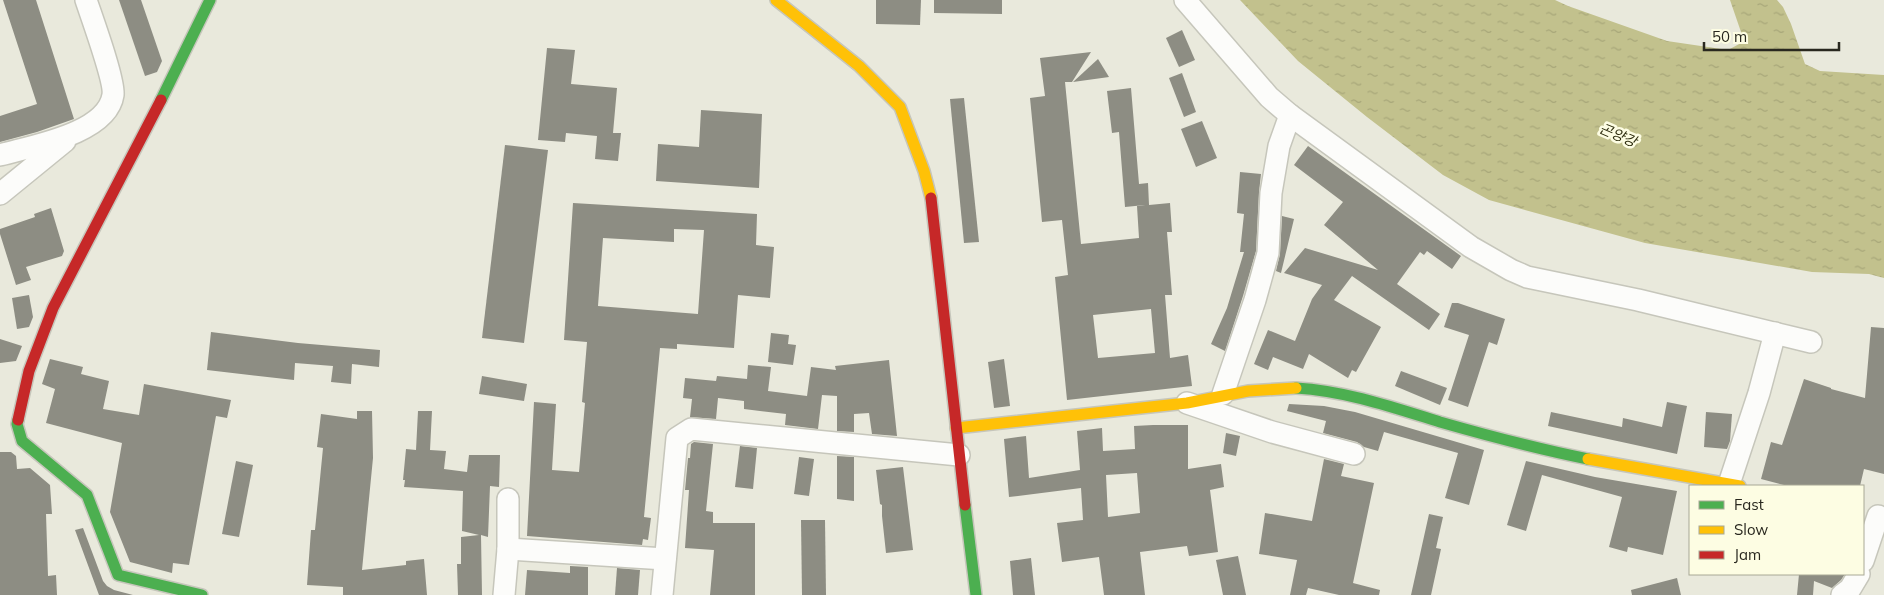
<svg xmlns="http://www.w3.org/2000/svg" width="1884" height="595" viewBox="0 0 1884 595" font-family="Mulish,'Noto Sans KR',sans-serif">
	<defs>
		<pattern id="water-ripples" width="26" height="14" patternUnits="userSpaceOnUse" patternTransform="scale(1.25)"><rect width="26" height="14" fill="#c2c18d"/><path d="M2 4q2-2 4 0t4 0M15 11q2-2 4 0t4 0" fill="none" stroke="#a7a679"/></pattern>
	</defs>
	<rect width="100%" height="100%" fill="#e9e9dc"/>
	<polygon fill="url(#water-ripples)" points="1240,0 1555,0 1568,6 1667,41 1728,50 1741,43 1741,32 1730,0 1777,0 1783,7 1791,24 1805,64 1820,71 1884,75 1884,278 1869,274 1812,272 1645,243 1489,200 1443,175 1367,117 1298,61"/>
	<g fill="#8d8d83" fill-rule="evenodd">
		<polygon points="3,0 36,0 74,119 37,132 0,142 0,116 37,104"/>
		<polygon points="119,0 141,0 162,61 157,72 145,76"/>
		<polygon points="876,0 921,0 920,25 876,24"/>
		<polygon points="934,0 1002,0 1002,14 934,13"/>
		<polygon points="1182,30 1195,60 1179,67 1166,38"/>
		<polygon points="547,48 575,50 571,84 617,88 613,133 621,133 618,161 595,159 597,136 566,133 565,142 538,140"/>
		<path d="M1091 52 1072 82H1065L1081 244 1139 238 1137 206 1145 205 1125 207 1119 132 1112 133 1107 91 1131 88 1139 184 1148 183 1149 205 1170 203 1172 232H1167L1172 295H1165L1170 358 1188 355 1192 386 1067 400 1055 277 1068 275 1062 220 1042 222 1030 98 1045 96 1040 58ZM1151 309 1155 353 1098 358 1093 315Z"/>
		<polygon points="1098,59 1109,77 1073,82"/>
		<polygon points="1182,73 1196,112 1184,117 1169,78"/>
		<polygon points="964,98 979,242 964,243 950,99"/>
		<polygon points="701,110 762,114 759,188 656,181 658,144 699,147"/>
		<polygon points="1202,121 1217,158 1196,167 1181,129"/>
		<polygon points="505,145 548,150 524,343 482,338"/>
		<polygon points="1308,146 1461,256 1452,269 1427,251 1424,255 1420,252 1397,284 1440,314 1429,330 1352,276 1334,300 1381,327 1356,372 1352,370 1348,378 1309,354 1303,369 1273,357 1268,370 1254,364 1268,330 1295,341 1312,299 1322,285 1284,273 1305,248 1378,270 1324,225 1343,202 1294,165"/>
		<polygon points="1240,172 1261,174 1259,192 1256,251 1243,296 1225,351 1211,344 1227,308 1244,252 1240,252 1244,214 1237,213"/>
		<path d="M573 203 757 214 756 245 774 247 770 298 738 295 734 348 677 344V349L660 348 644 517 651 518 648 540 643 539 642 545 527 536 534 402 556 404 552 470 579 472 585 403 582 402 587 342 564 340ZM674 229 704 230 698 314 598 306 603 238 674 242Z"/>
		<polygon points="51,208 64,251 62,256 26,267 31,280 16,285 0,234 0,229 35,217 34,214"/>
		<polygon points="1282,216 1294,219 1281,273 1276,271 1280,254"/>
		<polygon points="29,295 33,317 29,327 17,329 12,298"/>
		<polygon points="1452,303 1458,303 1505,319 1497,345 1489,342 1468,407 1448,400 1469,335 1444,327"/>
		<polygon points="1871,327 1884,328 1884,474 1864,469 1860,486 1788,486 1761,479 1771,442 1782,445 1804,379 1831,388 1831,389 1865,398"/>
		<polygon points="211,332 298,343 380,350 379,367 352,364 351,384 331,382 333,366 295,363 294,380 207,370"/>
		<polygon points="771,333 789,335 788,344 796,345 793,365 768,362"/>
		<polygon points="0,339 22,346 16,361 0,363"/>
		<polygon points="50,359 83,367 81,374 109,381 103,409 139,415 144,384 231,400 227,418 216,416 189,565 173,563 172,573 130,562 110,512 122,443 46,423 55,389 42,384"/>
		<polygon points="1004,359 1010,406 994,408 988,362"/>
		<polygon points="889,360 897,436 872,434 869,413 854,414 854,432 837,431 837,396 822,395 818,429 785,425 786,414 744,409 744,401 718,398 716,419 690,417 692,399 683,398 685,378 716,381 717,376 747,379 748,365 771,367 768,391 807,396 811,367 836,370 835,366"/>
		<polygon points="1401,371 1447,388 1440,405 1395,386"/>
		<polygon points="482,376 527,384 524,401 479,394"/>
		<polygon points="1667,402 1687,406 1677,454 1548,426 1551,412 1622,427 1623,418 1662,427"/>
		<polygon points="1289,404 1324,406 1355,412 1484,450 1469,505 1445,498 1458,453 1384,432 1378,451 1364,447 1357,442 1323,433 1326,421 1287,411"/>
		<polygon points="357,411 372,411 373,458 362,570 406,565 406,561 424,559 427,595 343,595 343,587 307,585 311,530 315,530 323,448 317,447 321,414 357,419"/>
		<polygon points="418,411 432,411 430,450 446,451 444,469 467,472 469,455 500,455 499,487 490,486 488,537 481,535 482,595 458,595 457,564 461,564 461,537 479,535 462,531 463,491 404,487 405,480 403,480 406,449 416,450"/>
		<polygon points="1706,412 1732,414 1730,441 1727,449 1704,447"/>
		<path d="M1153 425H1188V469L1221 464 1224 487 1210 490 1218 552 1189 556 1187 546 1140 552 1145 595H1104L1099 557 1062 562 1057 523 1083 520 1081 488 1009 497 1004 439 1026 436 1029 478 1080 470 1077 431 1102 428 1103 451 1135 449 1134 426ZM1137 473 1140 513 1108 517 1106 475Z"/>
		<polygon points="1226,433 1240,436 1236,456 1223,453"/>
		<polygon points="694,442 713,444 706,511 713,512 713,523 755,523 755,595 710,595 714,550 685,548 689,490 685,490 688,458 690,458 691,444"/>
		<polygon points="740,446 757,448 753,489 735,487"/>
		<polygon points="0,452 11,452 16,456 17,469 30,468 50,485 52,514 46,514 48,576 56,575 57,595 0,595"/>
		<polygon points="837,456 854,457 854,501 837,499"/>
		<polygon points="799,457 814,459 809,496 794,494"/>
		<polygon points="1324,459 1344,464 1341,476 1374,483 1353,583 1380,590 1379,595 1339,595 1308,588 1306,595 1290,595 1297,560 1259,554 1265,513 1312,521"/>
		<polygon points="236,461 253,465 239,537 222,534"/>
		<polygon points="1526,461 1595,477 1677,491 1663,555 1628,547 1627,552 1609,547 1622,497 1542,475 1526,531 1507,525"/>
		<polygon points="903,467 913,550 886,553 882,516 882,505 880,504 876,470"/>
		<polygon points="1429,514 1443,517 1436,548 1441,549 1431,595 1411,595"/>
		<polygon points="801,520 825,520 826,595 802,595"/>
		<polygon points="83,528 103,581 107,586 114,590 133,595 99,595 75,530"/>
		<polygon points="1238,556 1246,595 1223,595 1216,560"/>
		<polygon points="1031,558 1035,595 1013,595 1010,561"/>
		<polygon points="570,566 588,567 588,595 525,595 527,570 570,573"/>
		<polygon points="617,568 640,570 638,595 615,595"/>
		<polygon points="1799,574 1845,574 1841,580 1832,588 1814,581 1813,595 1797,595"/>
		<polygon points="1677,578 1681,595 1632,595 1631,590"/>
	</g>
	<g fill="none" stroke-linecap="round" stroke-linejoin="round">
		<defs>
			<g id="street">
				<polyline points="1185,0 1269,97 1290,115 1471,247 1511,270 1527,277 1638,300 1811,342"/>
				<path d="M0 155C31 146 107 134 113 95 115 81 92 18 86 0"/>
				<polyline points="0,194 65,141"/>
				<polyline points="1223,394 1255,300 1268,253 1271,193 1279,146 1290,115"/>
				<polyline points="1187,403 1272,432 1354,454"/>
				<polyline points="1729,484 1759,393 1775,333"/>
				<polyline points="508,549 665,559"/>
				<polyline points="1863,561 1878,516"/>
				<polyline points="504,595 508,549 508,499"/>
				<polyline points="662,595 677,438 691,429 959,455"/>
				<polyline points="1842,595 1850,589 1859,574"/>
			</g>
			<g id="fast">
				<polyline points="161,100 210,0"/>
				<path d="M1296 388C1346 391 1392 407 1440 422 1489 436 1538 449 1588 459"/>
				<polyline points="18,420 17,424 22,441 87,495 118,575 202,595"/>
				<polyline points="965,505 976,595"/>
			</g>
			<g id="slow">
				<polyline points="776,0 859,66 900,107 924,171 931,198"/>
				<polyline points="956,428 1187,403 1248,391 1296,388"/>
				<polyline points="1588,459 1740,486"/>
			</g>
			<g id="jam">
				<polyline points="931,198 965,505"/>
				<polyline points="18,420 29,371 53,308 161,100"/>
			</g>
		</defs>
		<use href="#street" stroke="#c6c6bb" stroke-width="24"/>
		<use href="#fast" stroke="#c6c6bb" stroke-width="14"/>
		<use href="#slow" stroke="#c6c6bb" stroke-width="14"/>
		<use href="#jam" stroke="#c6c6bb" stroke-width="14"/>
		<use href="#street" stroke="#fcfcfa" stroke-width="21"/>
		<use href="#fast" stroke="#4caf50" stroke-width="11"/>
		<use href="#slow" stroke="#ffc107" stroke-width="11"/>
		<use href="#jam" stroke="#c62828" stroke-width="11"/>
	</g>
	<g text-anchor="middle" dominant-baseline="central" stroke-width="5" stroke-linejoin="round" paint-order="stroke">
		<g font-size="14" font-style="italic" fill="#2d2c0d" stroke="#fdfde3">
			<text transform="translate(1618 135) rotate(23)">곤양강</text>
		</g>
	</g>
	<rect x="1689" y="485" width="175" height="90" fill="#fdfde3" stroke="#a8a895"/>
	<rect x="1699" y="501" width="25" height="8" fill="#4caf50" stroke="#a8a895"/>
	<text x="1734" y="510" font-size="15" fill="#29281f">Fast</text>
	<rect x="1699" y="526" width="25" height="8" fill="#ffc107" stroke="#a8a895"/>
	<text x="1734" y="535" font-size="15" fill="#29281f">Slow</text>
	<rect x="1699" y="551" width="25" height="8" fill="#c62828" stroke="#a8a895"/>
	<text x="1734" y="560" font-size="15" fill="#29281f">Jam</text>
	<path d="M1704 42v8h135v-8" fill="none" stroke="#29281f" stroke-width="2.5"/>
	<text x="1712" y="42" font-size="15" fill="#29281f" stroke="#fdfde3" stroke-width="4" paint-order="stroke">50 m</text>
</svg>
